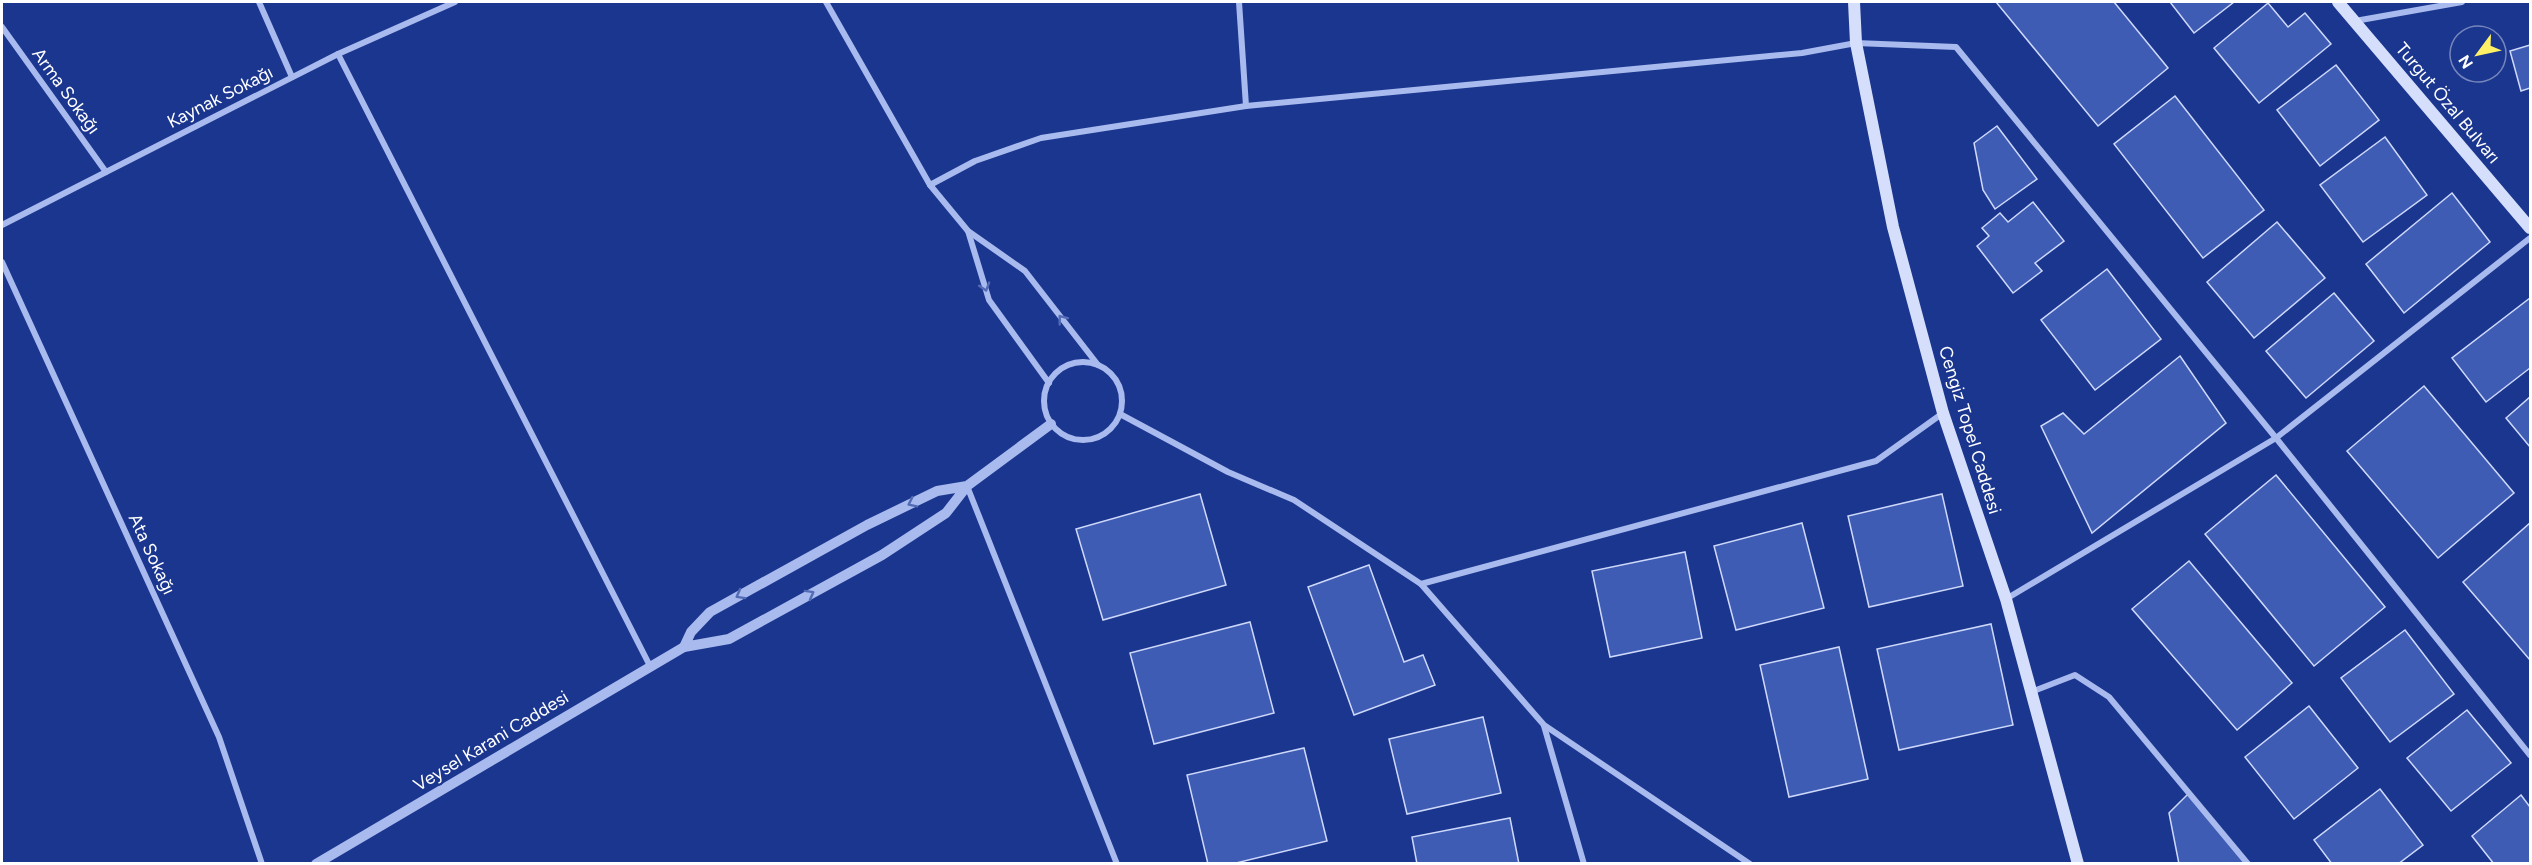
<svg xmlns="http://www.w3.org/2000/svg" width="2532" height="865" viewBox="0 0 2532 865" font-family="Figtree,sans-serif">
	<rect width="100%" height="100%" fill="#1b368f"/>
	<g fill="#3f5cb5" stroke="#ced9fa" stroke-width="1.5">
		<polygon points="1996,2 2114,2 2168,68 2098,126"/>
		<polygon points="2170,2 2234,2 2194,33"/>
		<polygon points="2268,3 2288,27 2305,13 2331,44 2259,103 2214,48"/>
		<polygon points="2530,45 2530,88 2521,91 2510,51"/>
		<polygon points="2336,65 2379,120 2320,166 2277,110"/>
		<polygon points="2175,96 2264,210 2203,258 2114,144"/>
		<polygon points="1997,126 2037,179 1995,209 1983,190 1974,143"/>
		<polygon points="2385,137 2427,195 2363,242 2320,185"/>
		<polygon points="2452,193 2490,242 2404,313 2366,264"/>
		<polygon points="2033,202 2064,241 2035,263 2042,271 2013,293 1977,246 1989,236 1982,228 2000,213 2008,222"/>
		<polygon points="2277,222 2325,278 2254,338 2207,282"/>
		<polygon points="2107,269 2161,339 2095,390 2041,320"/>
		<polygon points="2334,293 2374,341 2306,398 2266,351"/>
		<polygon points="2530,298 2530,368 2486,402 2452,358"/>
		<polygon points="2180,356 2226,423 2092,533 2041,426 2063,413 2084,434"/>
		<polygon points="2424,386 2514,493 2438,558 2347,451"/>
		<polygon points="2530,397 2530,447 2506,418"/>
		<polygon points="2276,475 2385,607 2314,666 2205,534"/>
		<polygon points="1200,494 1226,585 1103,620 1076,529"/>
		<polygon points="1942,494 1963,586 1869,607 1848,516"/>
		<polygon points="1802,523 1824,608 1736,630 1714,546"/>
		<polygon points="2530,523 2530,660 2463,582"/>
		<polygon points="1685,552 1702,638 1610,657 1592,571"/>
		<polygon points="2189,561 2292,683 2237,730 2132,609"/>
		<polygon points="1369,565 1404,662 1423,655 1435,685 1354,715 1308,587"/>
		<polygon points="1250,622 1274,713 1154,744 1130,653"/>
		<polygon points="1991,624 2013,725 1899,750 1877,649"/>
		<polygon points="2405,630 2454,694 2390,742 2341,678"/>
		<polygon points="1839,647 1868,779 1789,797 1760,665"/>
		<polygon points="2309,706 2358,768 2294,819 2245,757"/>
		<polygon points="2467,710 2511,763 2451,811 2407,758"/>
		<polygon points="1483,717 1501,793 1407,814 1389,739"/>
		<polygon points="1304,748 1327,841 1232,864 1208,864 1187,775"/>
		<polygon points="2380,789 2423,845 2398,864 2332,864 2314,840"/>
		<polygon points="2188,794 2247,864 2179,864 2169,813"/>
		<polygon points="2521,795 2530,807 2530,864 2494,864 2472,836"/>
		<polygon points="1510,818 1519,864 1417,864 1412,837"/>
	</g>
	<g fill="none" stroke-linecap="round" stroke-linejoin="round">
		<g stroke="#a8baee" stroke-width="6">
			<polyline points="259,2 292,77"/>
			<polyline points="826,2 930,185 968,231 1025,271 1098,365"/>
			<polyline points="1239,2 1246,106"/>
			<polyline points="2355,21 2462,2"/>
			<polyline points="2,27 106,172"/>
			<polyline points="338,54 650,666"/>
			<polyline points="930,185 975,161 1041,138 1246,106 1802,53 1856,43 1956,47 2276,438 2530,755"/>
			<polyline points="2,225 338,54 455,2"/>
			<polyline points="968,231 989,300 1049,383"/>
			<polyline points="2,262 219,737 262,864"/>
			<circle cx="1083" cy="401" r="39"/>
			<polyline points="1120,414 1228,472 1294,500 1421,584 1544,725 1750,864"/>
			<polyline points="967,486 1117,864"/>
			<polyline points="1421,584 1876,461 1943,413"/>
			<polyline points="2006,599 2276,438 2530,238"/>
			<polyline points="2031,692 2075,675 2109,697 2248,864"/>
			<polyline points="1544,726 1584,864"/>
		</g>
		<g stroke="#a8baee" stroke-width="10">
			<polyline points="967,486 937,491 867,525 710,612 691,632 684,647 729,639 882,555 946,513 967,486 1051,424"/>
			<polyline points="316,864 684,647"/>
		</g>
		<g stroke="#d5defa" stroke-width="12">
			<polyline points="1854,2 1856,43 1893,227 1943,413 2006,599 2078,864"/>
			<polyline points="2338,2 2530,228"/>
		</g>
	</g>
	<defs><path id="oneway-chevron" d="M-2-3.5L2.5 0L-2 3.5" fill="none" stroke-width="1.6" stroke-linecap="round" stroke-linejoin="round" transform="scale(1.5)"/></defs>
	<g stroke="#536bb5">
		<use href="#oneway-chevron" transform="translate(985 287) rotate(73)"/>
		<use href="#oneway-chevron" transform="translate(1062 319) rotate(-128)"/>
		<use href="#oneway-chevron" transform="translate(912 503) rotate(154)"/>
		<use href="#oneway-chevron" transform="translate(810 594) rotate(-29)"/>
		<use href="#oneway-chevron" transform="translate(740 595) rotate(151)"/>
	</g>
	<g text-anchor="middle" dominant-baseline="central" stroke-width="4.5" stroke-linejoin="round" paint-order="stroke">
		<g font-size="18" fill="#fff" stroke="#1b368f">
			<text transform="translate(66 91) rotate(54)">Arma Sokağı</text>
			<text transform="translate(220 97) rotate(-27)">Kaynak Sokağı</text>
			<text transform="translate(2448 103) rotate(50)">Turgut Özal Bulvarı</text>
			<text transform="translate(1970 430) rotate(73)">Cengiz Topel Caddesi</text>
			<text transform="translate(152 554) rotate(65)">Ata Sokağı</text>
			<text transform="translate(491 741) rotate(-31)">Veysel Karani Caddesi</text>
		</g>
	</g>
	<rect width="2532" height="865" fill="none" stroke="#ffffff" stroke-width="6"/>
	<g transform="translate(2478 54) rotate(237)"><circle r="28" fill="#1b368f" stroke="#7686bc" stroke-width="1.5"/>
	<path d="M0-4.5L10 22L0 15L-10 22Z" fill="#fff165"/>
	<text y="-9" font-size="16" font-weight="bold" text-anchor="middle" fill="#ffffff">N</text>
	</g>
</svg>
